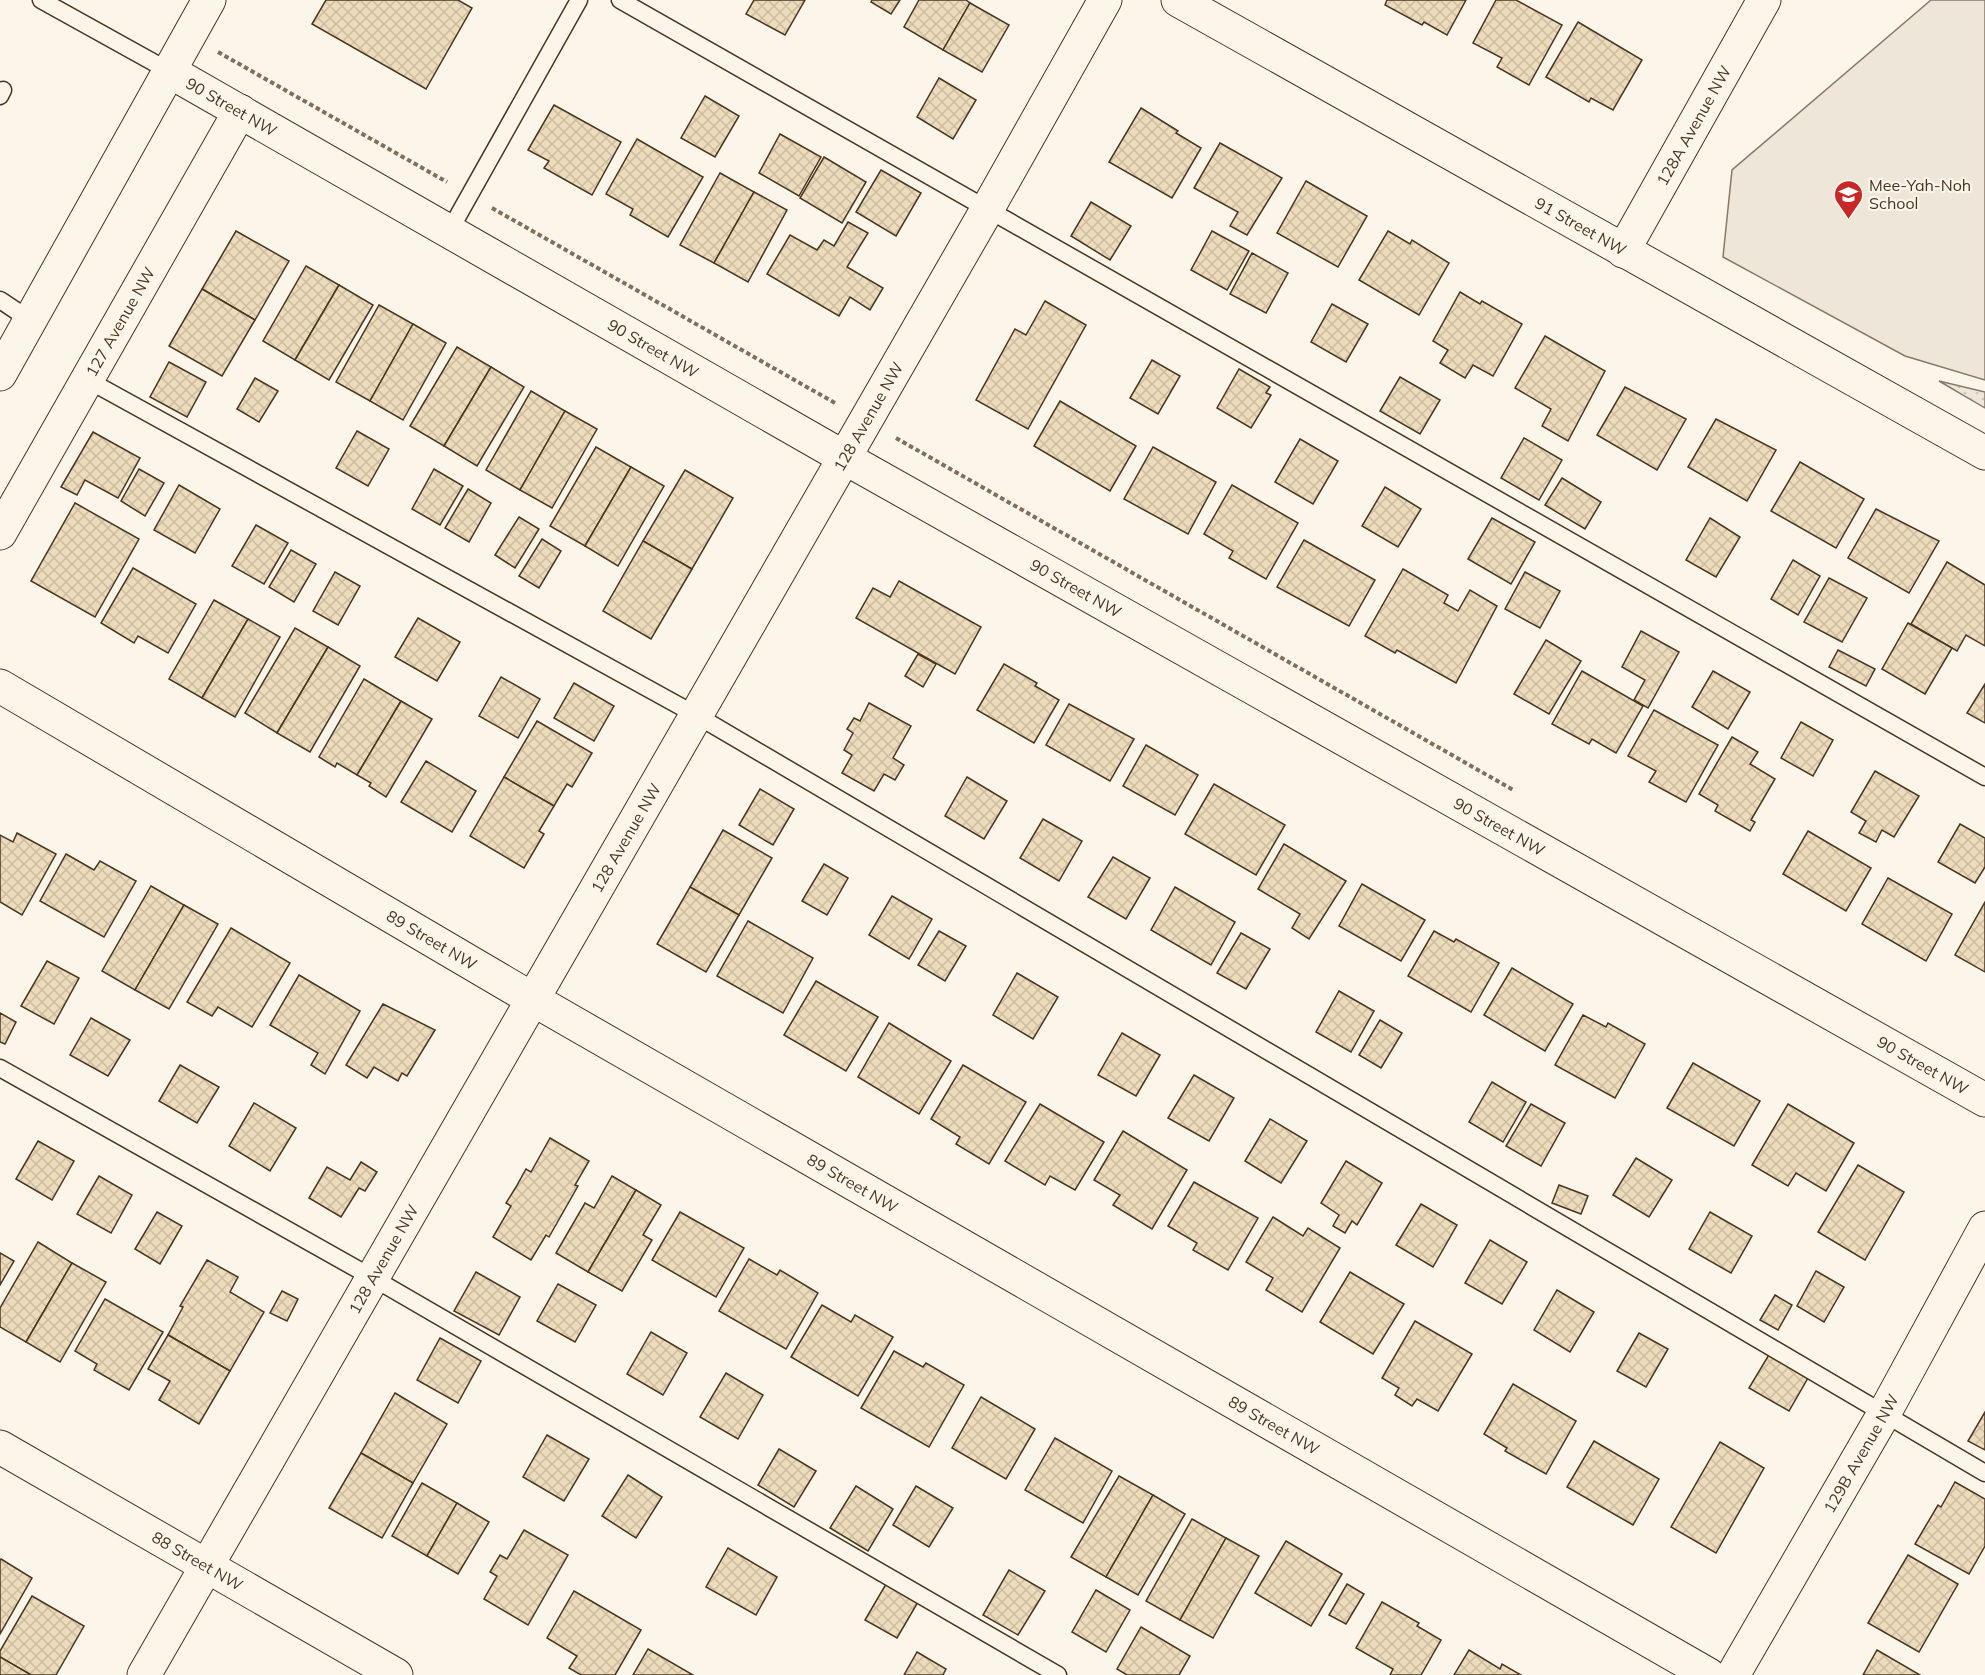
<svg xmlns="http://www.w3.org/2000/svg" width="1985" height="1675" viewBox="0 0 1985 1675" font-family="Mulish,sans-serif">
	<defs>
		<pattern id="grass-dots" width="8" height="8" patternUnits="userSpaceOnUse" patternTransform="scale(1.5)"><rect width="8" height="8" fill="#ede6d9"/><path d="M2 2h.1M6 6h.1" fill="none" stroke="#cdc6ba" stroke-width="1.8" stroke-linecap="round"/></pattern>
		<pattern id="building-cross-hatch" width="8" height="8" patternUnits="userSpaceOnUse" patternTransform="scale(1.5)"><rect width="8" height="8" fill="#ecdcbc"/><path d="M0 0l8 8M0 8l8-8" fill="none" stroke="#ccbda1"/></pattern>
	</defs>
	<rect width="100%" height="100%" fill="#fbf6e9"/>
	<polygon fill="url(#grass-dots)" stroke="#887966" stroke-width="1.5" points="1939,381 1985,392 1985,408"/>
	<polygon fill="#ede6d9" stroke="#887966" stroke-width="1.5" points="1931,0 1985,0 1985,380 1905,356 1723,257 1732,170"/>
	<g fill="url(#building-cross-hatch)" stroke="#4a3520" stroke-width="1.5">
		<polygon points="326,0 458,0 472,8 426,89 312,24"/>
		<polygon points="754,0 805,0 785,35 746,14"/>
		<polygon points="872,0 900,0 891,14 871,2"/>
		<polygon points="919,0 966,0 970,3 943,50 904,27"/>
		<polygon points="1387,0 1466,0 1447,35 1424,22 1422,25 1385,5"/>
		<polygon points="1496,0 1516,0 1562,25 1529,85 1497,67 1502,58 1473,43"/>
		<polygon points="970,3 1009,25 982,72 943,50"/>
		<polygon points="1578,22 1642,60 1613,110 1591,98 1589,102 1546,77"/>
		<polygon points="939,78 976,100 953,139 917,117"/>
		<polygon points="705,96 739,116 715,157 681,138"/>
		<polygon points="554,105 621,142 592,195 544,168 549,161 528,150"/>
		<polygon points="1141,108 1178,131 1176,133 1201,148 1172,198 1109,162"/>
		<polygon points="780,134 821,157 799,196 759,173"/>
		<polygon points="637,139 703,177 668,237 630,215 633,209 606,194"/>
		<polygon points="1220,143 1282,178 1247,235 1230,226 1238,212 1194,188"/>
		<polygon points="824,157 866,182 842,223 800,198"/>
		<polygon points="881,170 921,193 896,236 856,212"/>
		<polygon points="720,173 754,192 714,263 680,245"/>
		<polygon points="1306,181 1367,216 1338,267 1277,233"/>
		<polygon points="754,192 787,210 748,282 714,263"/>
		<polygon points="1091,202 1131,226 1110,260 1071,236"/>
		<polygon points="848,222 868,233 847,267 883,288 870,310 850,297 839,316 767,274 790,235 817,250 824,240 834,246"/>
		<polygon points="236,231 289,261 255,320 202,289"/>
		<polygon points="1212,231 1249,251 1227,290 1191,270"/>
		<polygon points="1388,231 1410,244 1412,240 1449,263 1419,315 1359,280"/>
		<polygon points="1252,253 1288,273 1266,313 1230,294"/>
		<polygon points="306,266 339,285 295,360 263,341"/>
		<polygon points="339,285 373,305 329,380 295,360"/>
		<polygon points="202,289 255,320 222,376 169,346"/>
		<polygon points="1460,292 1480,304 1482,301 1522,324 1493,376 1473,365 1465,378 1440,363 1448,350 1433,341"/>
		<polygon points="1045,301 1086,325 1028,429 976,400 1015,329 1026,335"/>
		<polygon points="1332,304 1368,324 1346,362 1311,342"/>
		<polygon points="379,305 413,324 370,401 336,382"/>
		<polygon points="413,324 446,343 403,420 370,401"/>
		<polygon points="1545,336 1605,371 1568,441 1542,426 1551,409 1515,388"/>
		<polygon points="457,347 491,367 444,446 410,426"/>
		<polygon points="1152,360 1180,376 1158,414 1130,398"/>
		<polygon points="169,362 206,382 187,417 150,397"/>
		<polygon points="491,367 524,387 477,466 444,446"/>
		<polygon points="1239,369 1270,387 1266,393 1271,395 1251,428 1217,408"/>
		<polygon points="1400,377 1440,400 1420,434 1380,411"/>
		<polygon points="255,378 278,391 259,422 237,409"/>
		<polygon points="1625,387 1686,419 1657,470 1597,435"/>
		<polygon points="531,391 565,411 520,490 486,470"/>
		<polygon points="1060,401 1136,446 1110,491 1034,446"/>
		<polygon points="565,411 597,429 552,508 520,490"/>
		<polygon points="1716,419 1776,450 1747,501 1688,467"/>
		<polygon points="357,431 389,449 368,486 336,468"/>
		<polygon points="93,432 140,458 118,498 85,480 77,495 61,487"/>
		<polygon points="1524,438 1562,460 1539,500 1501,478"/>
		<polygon points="1300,439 1338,461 1313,504 1275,482"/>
		<polygon points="596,447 631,467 585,546 550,526"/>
		<polygon points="1153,447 1216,482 1188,534 1124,499"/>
		<polygon points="1800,462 1864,499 1836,548 1771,511"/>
		<polygon points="631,467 664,486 618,566 585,546"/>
		<polygon points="139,469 164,483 145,516 121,501"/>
		<polygon points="434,469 463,486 440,525 412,509"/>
		<polygon points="685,470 733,498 692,569 643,541"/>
		<polygon points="1562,478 1601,502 1585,529 1545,505"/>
		<polygon points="179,485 220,509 195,553 154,530"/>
		<polygon points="1232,485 1298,523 1266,579 1229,558 1233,551 1204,534"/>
		<polygon points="1385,487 1421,509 1398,547 1362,526"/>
		<polygon points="468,489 491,503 469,542 445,528"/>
		<polygon points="75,503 139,539 95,617 31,581"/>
		<polygon points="1876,509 1939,541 1909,593 1848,558"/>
		<polygon points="519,517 539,529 515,568 495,555"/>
		<polygon points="1492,518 1535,542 1511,584 1468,559"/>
		<polygon points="1710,518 1740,537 1716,577 1686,560"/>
		<polygon points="256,525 288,543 264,584 232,566"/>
		<polygon points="542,539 561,551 539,588 519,576"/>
		<polygon points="1304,540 1375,580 1349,626 1277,587"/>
		<polygon points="643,541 692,569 651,639 603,611"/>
		<polygon points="291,550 316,564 294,602 269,587"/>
		<polygon points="1793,560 1820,576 1798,615 1771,599"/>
		<polygon points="1947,562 1985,585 1985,646 1966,635 1957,651 1911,624"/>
		<polygon points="133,568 196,604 168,653 138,636 134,643 101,623"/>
		<polygon points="1403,569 1448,595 1444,603 1458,611 1470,590 1497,606 1456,683 1397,650 1395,653 1365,636"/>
		<polygon points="335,572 360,586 338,625 313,611"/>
		<polygon points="1525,572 1560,591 1540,628 1505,609"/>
		<polygon points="1829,578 1867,598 1842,642 1804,622"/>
		<polygon points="899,581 981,627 955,674 856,618 873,588 890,597"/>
		<polygon points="214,600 248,619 202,698 169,679"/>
		<polygon points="418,618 460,642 437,681 395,657"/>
		<polygon points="248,619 280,637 235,717 202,698"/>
		<polygon points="1908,623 1952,648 1925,694 1882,669"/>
		<polygon points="295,628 328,647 277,733 245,713"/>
		<polygon points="1641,631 1679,652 1648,708 1634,700 1645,680 1622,667"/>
		<polygon points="1546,640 1581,661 1549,714 1514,694"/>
		<polygon points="328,647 360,666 310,752 277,733"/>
		<polygon points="1838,650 1875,669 1866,686 1829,667"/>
		<polygon points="918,654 936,664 923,687 905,676"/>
		<polygon points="1004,664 1037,683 1035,686 1059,700 1034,743 977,710"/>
		<polygon points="1582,671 1643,706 1616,753 1592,739 1589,744 1552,724"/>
		<polygon points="1713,671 1750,692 1728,729 1692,707"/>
		<polygon points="501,677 540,699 518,738 479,716"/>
		<polygon points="364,679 401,701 357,775 337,763 335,767 319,757"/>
		<polygon points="574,683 614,706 594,741 554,718"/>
		<polygon points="1985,684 1985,723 1967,713"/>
		<polygon points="401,701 432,719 386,797 369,786 371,783 357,775"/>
		<polygon points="869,703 911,726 893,758 904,765 895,780 884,774 874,791 842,773 852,755 844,750 853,733 847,729 854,718 860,721"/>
		<polygon points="1069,704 1134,739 1110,781 1046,745"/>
		<polygon points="1654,710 1718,745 1686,802 1649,782 1656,771 1628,756"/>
		<polygon points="537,721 592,753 572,787 567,784 554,806 504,777"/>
		<polygon points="1801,722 1833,740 1813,776 1781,758"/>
		<polygon points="1732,737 1758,752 1750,764 1775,779 1751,820 1755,822 1750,831 1715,811 1718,805 1699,794"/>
		<polygon points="1146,745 1198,775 1175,815 1123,786"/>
		<polygon points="426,761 476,791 452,832 401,802"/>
		<polygon points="1875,771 1919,796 1894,837 1882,830 1876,842 1859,833 1866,821 1851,812"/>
		<polygon points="504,777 554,806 539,831 544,834 524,868 470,836"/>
		<polygon points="967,777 1007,801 984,839 945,816"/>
		<polygon points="1214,784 1285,825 1256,875 1185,834"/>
		<polygon points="760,789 794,809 773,845 739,825"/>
		<polygon points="1043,819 1082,841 1059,881 1020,858"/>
		<polygon points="1960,824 1985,838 1985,867 1975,883 1938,862"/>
		<polygon points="723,830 772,858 739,915 690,887"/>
		<polygon points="1808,831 1871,868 1846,911 1783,874"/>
		<polygon points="17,833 56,854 22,915 0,902 0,835 13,842"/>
		<polygon points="1284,844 1346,881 1309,939 1292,928 1300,914 1258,889"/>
		<polygon points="66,854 94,870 100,861 136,881 104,937 40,901"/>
		<polygon points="1113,857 1150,878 1126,919 1088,897"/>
		<polygon points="824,864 848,878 827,915 802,901"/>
		<polygon points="1888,878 1952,914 1926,961 1862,924"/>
		<polygon points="1362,884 1425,920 1401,961 1339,926"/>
		<polygon points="151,886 184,905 135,990 102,971"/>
		<polygon points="690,887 739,915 706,972 657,944"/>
		<polygon points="1175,887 1235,922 1211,965 1151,930"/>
		<polygon points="892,896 932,919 909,959 869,935"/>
		<polygon points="1985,902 1985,972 1955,955"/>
		<polygon points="184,905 218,924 169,1009 135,990"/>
		<polygon points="748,921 813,958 783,1013 717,976"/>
		<polygon points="231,928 290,963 252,1027 218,1007 212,1016 187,1002"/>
		<polygon points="939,931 966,946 945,981 918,965"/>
		<polygon points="1434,931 1454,942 1456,939 1499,963 1471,1012 1408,976"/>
		<polygon points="1241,933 1270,949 1246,989 1217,973"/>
		<polygon points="47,961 79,978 54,1024 21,1006"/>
		<polygon points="1512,968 1573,1004 1545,1051 1484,1015"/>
		<polygon points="1017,973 1058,997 1033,1039 993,1015"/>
		<polygon points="299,975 360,1011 325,1074 311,1065 318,1053 270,1025"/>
		<polygon points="816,981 878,1017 846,1071 784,1035"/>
		<polygon points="1339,991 1374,1011 1351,1052 1316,1032"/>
		<polygon points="383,1004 435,1030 407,1076 402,1073 398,1081 374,1067 367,1078 346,1065"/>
		<polygon points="0,1013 16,1022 5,1044 0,1042"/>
		<polygon points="1583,1015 1606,1027 1608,1023 1645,1044 1615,1098 1555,1065"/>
		<polygon points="91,1018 130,1040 108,1076 70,1055"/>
		<polygon points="1380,1020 1402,1033 1381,1068 1359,1055"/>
		<polygon points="889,1023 951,1061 919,1114 858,1077"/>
		<polygon points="1122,1033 1160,1055 1136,1096 1098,1075"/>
		<polygon points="1693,1063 1760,1101 1734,1146 1667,1108"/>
		<polygon points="180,1065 219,1087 197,1123 159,1101"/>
		<polygon points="963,1065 1026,1102 989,1164 956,1144 960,1137 931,1119"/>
		<polygon points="1194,1075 1234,1098 1209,1141 1168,1118"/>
		<polygon points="1492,1082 1526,1102 1503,1142 1469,1122"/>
		<polygon points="254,1103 296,1128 270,1171 229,1146"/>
		<polygon points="1040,1104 1104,1142 1075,1190 1050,1176 1045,1185 1005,1161"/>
		<polygon points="1531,1104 1565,1123 1541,1166 1506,1146"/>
		<polygon points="1788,1104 1854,1143 1826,1191 1796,1173 1788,1186 1752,1165"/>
		<polygon points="1270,1119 1307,1141 1281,1183 1245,1161"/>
		<polygon points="1123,1131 1187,1170 1152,1229 1113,1205 1120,1195 1094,1180"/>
		<polygon points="550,1138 589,1161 575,1185 578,1186 549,1237 546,1235 531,1260 493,1237 511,1206 506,1203 516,1187 526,1169 531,1172"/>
		<polygon points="38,1141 74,1161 52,1200 16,1179"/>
		<polygon points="1636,1158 1672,1180 1649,1217 1613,1195"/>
		<polygon points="1346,1161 1382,1183 1357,1225 1352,1221 1345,1233 1333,1226 1339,1215 1321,1203"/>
		<polygon points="361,1162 377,1172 365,1191 359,1188 341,1217 309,1198 327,1167 350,1180"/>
		<polygon points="1858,1165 1904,1192 1865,1260 1818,1232"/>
		<polygon points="99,1176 132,1195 111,1233 77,1214"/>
		<polygon points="612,1176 636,1190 588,1272 556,1253 585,1203 594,1208"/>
		<polygon points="1194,1182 1258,1218 1228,1270 1193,1250 1197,1243 1168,1226"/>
		<polygon points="1559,1185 1588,1196 1581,1214 1552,1203"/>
		<polygon points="636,1190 661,1205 643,1235 652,1240 622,1291 588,1272"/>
		<polygon points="1421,1204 1457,1225 1433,1267 1396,1245"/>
		<polygon points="157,1212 182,1226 160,1264 135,1249"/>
		<polygon points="680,1212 744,1248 716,1297 652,1260"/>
		<polygon points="1710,1212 1752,1236 1731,1273 1689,1249"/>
		<polygon points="1273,1217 1303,1236 1308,1228 1340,1248 1302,1312 1266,1290 1273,1278 1246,1262"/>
		<polygon points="1490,1240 1527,1262 1502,1304 1465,1283"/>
		<polygon points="38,1242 72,1263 26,1342 0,1327 0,1308"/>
		<polygon points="0,1253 14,1261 0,1285"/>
		<polygon points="749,1259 777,1275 780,1270 818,1293 786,1349 719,1311"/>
		<polygon points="207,1260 238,1277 230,1292 264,1312 230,1371 168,1335 183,1307 180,1306"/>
		<polygon points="72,1263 106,1282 60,1362 26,1342"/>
		<polygon points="1816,1271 1844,1287 1824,1322 1797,1306"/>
		<polygon points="476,1272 520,1297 499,1335 454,1311"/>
		<polygon points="1350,1272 1404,1304 1373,1354 1320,1322"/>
		<polygon points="558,1284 596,1305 575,1342 537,1321"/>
		<polygon points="1557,1290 1594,1312 1570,1352 1534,1330"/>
		<polygon points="282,1291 298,1299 287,1321 270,1313"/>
		<polygon points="1775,1295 1792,1305 1778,1330 1760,1320"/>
		<polygon points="105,1299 163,1332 129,1390 94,1370 97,1364 75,1351"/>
		<polygon points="822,1305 851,1322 855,1315 893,1337 858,1396 791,1357"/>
		<polygon points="1415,1321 1472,1354 1438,1411 1417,1399 1412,1406 1395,1395 1399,1388 1382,1378"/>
		<polygon points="651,1332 687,1353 663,1395 627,1374"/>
		<polygon points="1639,1333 1668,1349 1646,1387 1617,1371"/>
		<polygon points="168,1335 230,1371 199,1424 159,1400 170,1381 148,1369"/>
		<polygon points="440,1338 481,1361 458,1403 417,1380"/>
		<polygon points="1773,1348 1812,1371 1789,1411 1749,1388"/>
		<polygon points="894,1351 923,1367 926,1363 964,1385 929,1447 861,1408"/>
		<polygon points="726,1373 763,1395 738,1439 700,1417"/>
		<polygon points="1513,1384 1576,1421 1546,1474 1505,1451 1507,1448 1484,1434"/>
		<polygon points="395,1393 447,1424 413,1483 361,1453"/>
		<polygon points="981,1397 1035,1429 1006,1479 952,1448"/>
		<polygon points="1985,1412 1985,1450 1968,1441"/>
		<polygon points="547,1435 589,1459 564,1501 523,1477"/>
		<polygon points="1055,1438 1112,1471 1083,1523 1025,1490"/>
		<polygon points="1594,1441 1659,1479 1633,1525 1567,1487"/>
		<polygon points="1720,1442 1764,1468 1716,1553 1671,1527"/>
		<polygon points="779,1449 816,1471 794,1507 758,1485"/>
		<polygon points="361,1453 413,1483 382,1538 329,1508"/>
		<polygon points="628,1475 662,1497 636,1538 602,1516"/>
		<polygon points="1119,1476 1153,1495 1106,1577 1071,1557"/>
		<polygon points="1955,1482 1985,1499 1985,1546 1969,1574 1915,1544 1938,1505 1941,1507"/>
		<polygon points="422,1483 457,1503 427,1556 392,1536"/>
		<polygon points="856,1486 893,1509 868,1551 830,1528"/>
		<polygon points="916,1486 953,1508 929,1547 893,1525"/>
		<polygon points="1153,1495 1185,1514 1138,1595 1106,1577"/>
		<polygon points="457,1503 489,1522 458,1574 427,1556"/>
		<polygon points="1192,1519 1226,1538 1180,1620 1146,1601"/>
		<polygon points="524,1530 568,1555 528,1625 484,1599 497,1576 490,1572 500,1555 507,1559"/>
		<polygon points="1226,1538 1259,1556 1213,1638 1180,1620"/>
		<polygon points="1286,1541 1342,1574 1311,1626 1255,1593"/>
		<polygon points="728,1548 777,1577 756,1615 706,1587"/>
		<polygon points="1908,1555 1958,1584 1919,1652 1868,1623"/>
		<polygon points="1,1559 32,1578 0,1634 0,1560"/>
		<polygon points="1009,1570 1045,1591 1018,1635 983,1615"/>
		<polygon points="886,1584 918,1602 897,1638 865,1620"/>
		<polygon points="1347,1584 1364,1594 1346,1624 1329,1615"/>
		<polygon points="1096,1590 1130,1610 1106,1652 1072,1632"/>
		<polygon points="574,1591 641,1630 615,1675 581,1675 569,1668 577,1656 547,1638"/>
		<polygon points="32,1596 84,1626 56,1675 31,1675 0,1657 0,1651"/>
		<polygon points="1382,1602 1419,1623 1417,1626 1441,1640 1421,1675 1390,1675 1393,1669 1356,1648"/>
		<polygon points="1141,1627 1190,1656 1179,1675 1127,1675 1117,1669"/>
		<polygon points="648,1649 693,1675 633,1675"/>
		<polygon points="1469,1650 1500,1669 1502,1664 1521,1675 1454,1675"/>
		<polygon points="1877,1650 1920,1675 1863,1675"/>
		<polygon points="917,1652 946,1669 943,1675 904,1675"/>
		<polygon points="0,1657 31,1675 0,1675"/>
	</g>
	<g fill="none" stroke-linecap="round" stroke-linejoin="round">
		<defs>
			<g id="service">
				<polyline points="41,0 169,71"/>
				<polyline points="620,0 1985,777"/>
				<polyline points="0,96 3,90"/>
				<polyline points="450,230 579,0"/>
				<polyline points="0,300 30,320"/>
				<polyline points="86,379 696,715 1985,1473"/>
				<polyline points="0,1068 373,1278 1058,1675"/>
			</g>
			<g id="minor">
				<path id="s1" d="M1178 0 1985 453"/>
				<path id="s2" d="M1623 251 1764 0"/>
				<path id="s3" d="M0 533 240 111"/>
				<path id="s4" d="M0 686 534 1000 1709 1675"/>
				<path id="s5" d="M0 1447 396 1675"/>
				<path id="s6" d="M144 1675 988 208 1105 0"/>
				<path id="s7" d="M1733 1675 1885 1412 1985 1228"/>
			</g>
			<g id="tertiary">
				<path id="s8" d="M169 71 845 458 1985 1100"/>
			</g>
			<polyline id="secondary" points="0,374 209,0"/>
		</defs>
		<use href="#service" stroke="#4a3520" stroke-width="19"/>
		<use href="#minor" stroke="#4a3520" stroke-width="35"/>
		<use href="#tertiary" stroke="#4a3520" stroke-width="35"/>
		<use href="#secondary" stroke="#4a3520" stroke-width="35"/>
		<g stroke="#7f6f5c" stroke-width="4" stroke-dasharray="4.5 3" stroke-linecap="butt">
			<polyline points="218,52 447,182"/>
			<polyline points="492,208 835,403"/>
			<polyline points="896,438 1515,791"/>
		</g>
		<use href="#service" stroke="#fbf6e9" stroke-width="16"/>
		<use href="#minor" stroke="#fbf6e9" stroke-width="33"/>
		<use href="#tertiary" stroke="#fbf6e9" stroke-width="33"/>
		<use href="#secondary" stroke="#fbf6e9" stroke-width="33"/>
	</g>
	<defs>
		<symbol id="school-pin" viewBox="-11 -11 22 30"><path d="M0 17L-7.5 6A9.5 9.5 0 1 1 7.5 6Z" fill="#c62828" stroke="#fbf6e9"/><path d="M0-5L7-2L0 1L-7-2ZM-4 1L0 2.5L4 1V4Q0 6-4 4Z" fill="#fff"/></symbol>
	</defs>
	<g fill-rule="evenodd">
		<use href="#school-pin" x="1832" y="178" width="33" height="45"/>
	</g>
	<g text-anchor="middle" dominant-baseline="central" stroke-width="4.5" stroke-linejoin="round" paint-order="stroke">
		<g font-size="16" fill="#4a3520" stroke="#fbf6e9">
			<text stroke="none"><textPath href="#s8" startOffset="72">90 Street NW</textPath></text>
			<text stroke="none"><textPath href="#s2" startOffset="144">128A Avenue NW</textPath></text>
			<text stroke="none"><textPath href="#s1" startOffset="462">91 Street NW</textPath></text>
			<text stroke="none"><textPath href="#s3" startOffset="243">127 Avenue NW</textPath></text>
			<text stroke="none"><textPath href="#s8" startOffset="558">90 Street NW</textPath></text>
			<text stroke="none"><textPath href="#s6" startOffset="1452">128 Avenue NW</textPath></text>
			<text stroke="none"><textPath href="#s8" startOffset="1044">90 Street NW</textPath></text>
			<text stroke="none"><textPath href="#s8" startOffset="1530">90 Street NW</textPath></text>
			<text stroke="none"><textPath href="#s6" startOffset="966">128 Avenue NW</textPath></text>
			<text stroke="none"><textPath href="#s4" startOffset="501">89 Street NW</textPath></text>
			<text stroke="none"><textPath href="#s8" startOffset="2016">90 Street NW</textPath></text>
			<text stroke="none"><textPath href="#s4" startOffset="987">89 Street NW</textPath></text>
			<text stroke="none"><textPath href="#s6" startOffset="480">128 Avenue NW</textPath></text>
			<text stroke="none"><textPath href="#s4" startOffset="1473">89 Street NW</textPath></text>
			<text stroke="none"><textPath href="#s7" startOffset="256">129B Avenue NW</textPath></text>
			<text stroke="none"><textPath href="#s5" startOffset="228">88 Street NW</textPath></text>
		</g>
		<g font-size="16" fill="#4a3520" stroke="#fbf6e9" text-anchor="start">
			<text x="1869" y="185">Mee-Yah-Noh<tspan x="1869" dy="18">School</tspan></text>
		</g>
	</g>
</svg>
